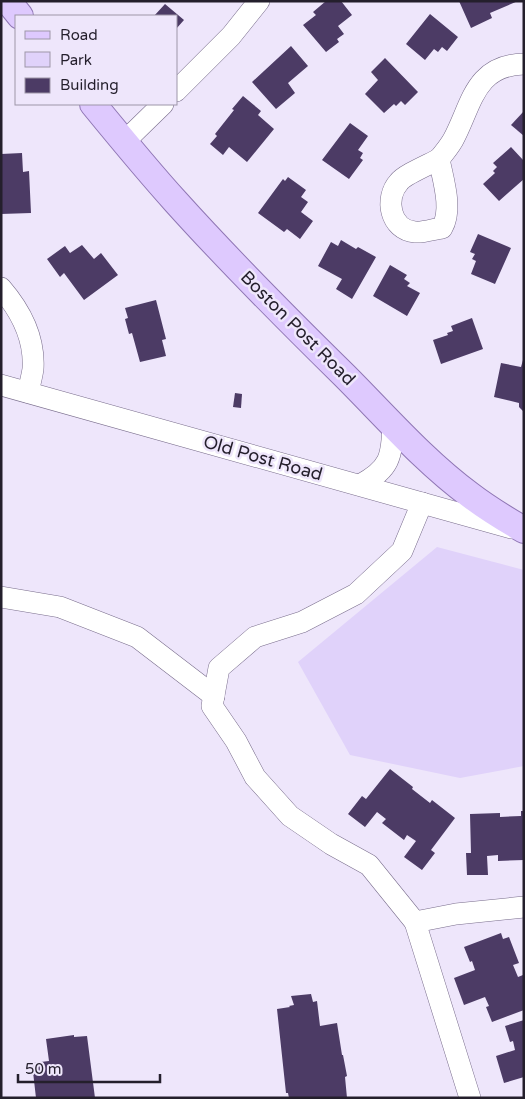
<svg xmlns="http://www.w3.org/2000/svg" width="525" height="1099" viewBox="0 0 525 1099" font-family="'Varela Round',sans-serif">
	<rect width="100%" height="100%" fill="#eee6fb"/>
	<polygon fill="#e0d2fa" points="437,547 524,570 524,766 460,778 350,755 298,662"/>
	<g fill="#4c3b65">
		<polygon points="326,1 341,1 352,15 338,26 344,34 337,39 339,42 326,52 303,25 316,15 313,12"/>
		<polygon points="459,1 518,1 490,13 492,18 471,28"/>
		<polygon points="165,4 184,20 176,29 176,16 154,16"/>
		<polygon points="430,14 458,37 447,51 442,47 438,52 434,49 425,60 406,44"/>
		<polygon points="291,46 308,66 288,83 295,93 276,109 252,82"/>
		<polygon points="385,58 418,92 405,105 401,101 396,106 394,104 384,113 365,94 378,80 371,72"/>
		<polygon points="243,96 261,111 258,115 274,129 247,162 229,147 223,155 210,144 217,136 215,134 234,110 232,109"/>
		<polygon points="524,111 524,136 511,125"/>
		<polygon points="350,123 368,136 358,150 363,153 360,158 363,160 349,179 322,160"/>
		<polygon points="511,147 524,161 524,179 499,201 483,184 495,173 493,171 497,167 493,163"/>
		<polygon points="22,153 23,172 29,171 31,213 1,214 1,154"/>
		<polygon points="288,177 306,190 301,197 308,202 301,212 313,221 300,239 287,229 284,232 258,213 283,179 285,181"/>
		<polygon points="478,234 511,248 495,284 471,274 476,261 472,259 475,254 470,252"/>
		<polygon points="341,240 356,249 358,247 376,257 352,299 336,289 342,279 318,266 331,242 338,246"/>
		<polygon points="82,245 94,259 101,253 118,275 84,300 64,273 60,277 47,259 65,246 70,253"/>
		<polygon points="390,265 407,275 404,279 410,283 407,286 420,293 407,316 373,296"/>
		<polygon points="156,300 166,339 162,340 166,356 140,362 132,333 129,334 125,319 128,318 125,308"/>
		<polygon points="472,318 483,349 441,364 433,340 448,335 447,333 453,331 451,326"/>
		<polygon points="523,360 524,360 524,412 519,407 519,403 494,397 501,363 521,367"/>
		<polygon points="235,393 242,394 241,408 233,407"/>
		<polygon points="390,769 413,787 412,789 430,803 432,800 455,818 431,850 435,853 422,870 404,857 416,841 407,835 404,840 382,823 386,819 377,812 365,827 348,814 362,796 366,799"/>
		<polygon points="521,811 524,811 524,860 498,861 498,855 487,856 488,875 467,875 466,853 471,853 470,814 500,813 500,817 521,816"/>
		<polygon points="501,933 503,939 509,937 519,963 513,965 518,977 523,975 524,977 524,1010 492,1022 486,1007 489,1006 485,997 464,1005 454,978 475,970 472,961 470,962 464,947"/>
		<polygon points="311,994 313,1002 317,1001 320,1026 337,1023 342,1055 343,1055 347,1076 345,1077 347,1098 289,1098 288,1093 286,1093 277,1009 290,1007 289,1006 294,1005 291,996"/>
		<polygon points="524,1020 524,1077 504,1083 496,1056 515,1050 513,1041 510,1042 505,1026"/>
		<polygon points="74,1035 74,1037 87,1036 95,1098 36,1098 32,1063 49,1061 46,1039"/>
	</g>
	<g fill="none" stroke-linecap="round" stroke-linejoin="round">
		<defs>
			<g id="minor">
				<polyline points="176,91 231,36 259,1"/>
				<polyline points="124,142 163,104"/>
				<path d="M439 159C443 180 453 209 442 228 434 229 423 233 415 232 390 230 384 198 399 182 404 175 430 164 439 159Z"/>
				<path d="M439 159C444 153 449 147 453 140 472 105 474 65 524 64"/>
				<path d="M1 288C20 310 35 338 33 369 32 376 30 384 28 392"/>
				<polyline points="1,385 511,528"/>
				<path d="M360 485C390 469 392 457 393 424"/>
				<polyline points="422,503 402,551 356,594 302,622 255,637 219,668 212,706 236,741 255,777 290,816 331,844 369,865 415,922 456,914 524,907"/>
				<polyline points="1,597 60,607 137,637 214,696"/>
				<polyline points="415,922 470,1098"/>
			</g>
			<g id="major">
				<polyline points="8,1 20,16"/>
				<path d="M93 104C120 137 147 170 176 202 230 262 287 319 344 375 385 416 424 461 470 495 487 508 505 519 524 530"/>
			</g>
		</defs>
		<use href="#minor" stroke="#796d8c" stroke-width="22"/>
		<use href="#major" stroke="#8f76b4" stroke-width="28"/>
		<use href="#minor" stroke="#fff" stroke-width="21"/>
		<use href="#major" stroke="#dec9fe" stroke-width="26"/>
	</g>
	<g text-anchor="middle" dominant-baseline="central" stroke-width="5" stroke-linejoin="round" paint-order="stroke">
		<g font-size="18" fill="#241f2c" stroke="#eee6fb">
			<text transform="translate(298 328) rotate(45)">Boston Post Road</text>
			<text transform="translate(263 458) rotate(16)">Old Post Road</text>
		</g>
	</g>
	<rect width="525" height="1099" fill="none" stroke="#241f2c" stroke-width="5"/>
	<rect x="15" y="15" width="162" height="90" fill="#eee6fb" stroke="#9d96a8"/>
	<rect x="25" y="31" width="25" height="8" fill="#dec9fe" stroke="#9d96a8"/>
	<text x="60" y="40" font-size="15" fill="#241f2c">Road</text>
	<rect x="25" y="52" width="25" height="15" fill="#e0d2fa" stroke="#9d96a8"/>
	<text x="60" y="65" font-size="15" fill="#241f2c">Park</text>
	<rect x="25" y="78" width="25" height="15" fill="#4c3b65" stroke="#9d96a8"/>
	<text x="60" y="90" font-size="15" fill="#241f2c">Building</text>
	<path d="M18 1074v8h142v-8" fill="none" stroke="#241f2c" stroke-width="2.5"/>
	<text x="25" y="1074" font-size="15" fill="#241f2c" stroke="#eee6fb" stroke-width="4" paint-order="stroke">50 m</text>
</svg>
